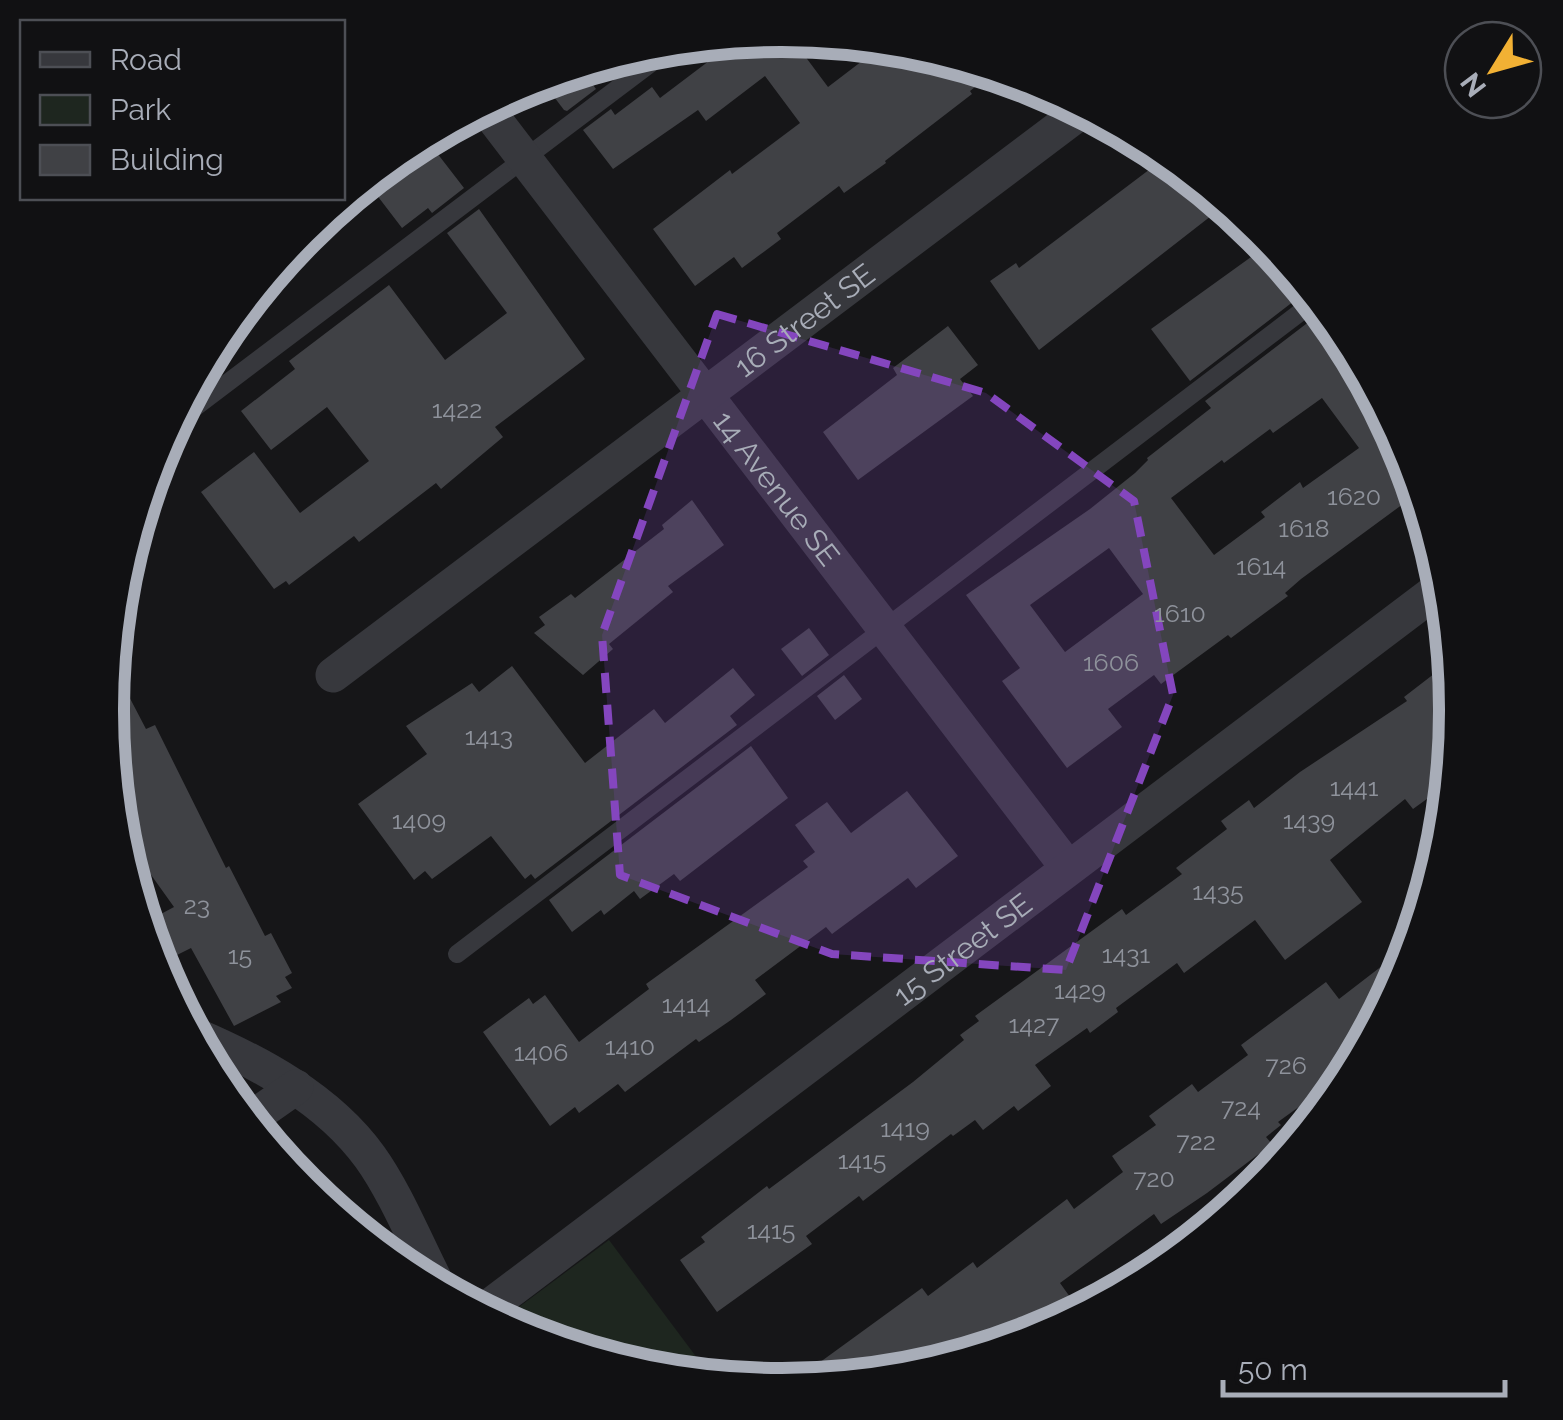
<svg xmlns="http://www.w3.org/2000/svg" width="1563" height="1420" viewBox="0 0 1563 1420" font-family="Raleway,sans-serif">
	<rect width="100%" height="100%" fill="#161618"/>
	<polygon fill="#1e261f" points="609,1240 712,1378 649,1372 513,1328 515,1310"/>
	<g fill="#404145" fill-rule="evenodd">
		<polygon points="782,35 790,36 828,87 883,45 914,48 994,72 970,91 972,94 885,161 886,163 844,193 839,186 777,233 781,239 742,268 734,257 695,286 653,229 730,170 732,174 800,123 765,76 706,121 698,110 613,169 583,130 611,109 615,115 652,87 660,98 738,39"/>
		<polygon points="581,69 596,89 567,111 564,110 542,81"/>
		<polygon points="437,153 464,188 432,213 428,208 402,228 376,194"/>
		<polygon points="1166,157 1202,186 1220,209 1039,350 990,281 1016,263 1019,268"/>
		<polygon points="479,209 585,359 495,427 503,437 441,489 436,483 359,542 354,536 289,585 286,581 274,589 201,492 254,452 300,513 369,461 327,407 271,450 241,411 295,369 289,361 389,285 445,360 507,313 447,233"/>
		<polygon points="1272,248 1307,291 1190,381 1151,329 1258,252 1262,256"/>
		<path d="M1323 311 1343 335 1405 452 1418 493 1301 579 1285 593 1288 596 1231 638 1228 635 1161 684 1154 675 1108 709 1122 727 1067 768 1002 681 1020 668 966 595 1090 509 1135 473 1148 460 1147 458 1211 408 1205 401ZM1322 398 1359 448 1303 488 1300 482 1261 512 1265 517 1214 555 1171 498 1222 460 1224 463 1270 429 1273 433ZM1109 548 1143 594 1065 652 1030 605Z"/>
		<polygon points="948,326 978,365 960,379 973,396 858,480 823,432 897,375 893,368"/>
		<polygon points="692,500 724,545 668,586 673,592 609,644 613,649 583,675 534,633 545,625 539,617 571,594 575,598 664,529 662,525"/>
		<polygon points="809,628 829,655 802,676 781,649"/>
		<polygon points="1452,660 1456,711 1449,783 1413,809 1405,799 1330,860 1362,902 1285,960 1255,920 1184,973 1177,963 1116,1008 1118,1012 1090,1033 1087,1028 1035,1065 1051,1086 1018,1111 1014,1106 983,1130 975,1120 953,1136 951,1134 863,1201 859,1196 806,1236 812,1244 717,1312 680,1260 705,1242 701,1237 767,1186 769,1189 913,1082 964,1040 960,1035 979,1021 975,1016 1122,909 1126,915 1182,874 1176,868 1227,829 1221,821 1249,800 1254,808 1300,772 1407,701 1404,697"/>
		<polygon points="111,662 146,729 155,725 226,868 229,866 265,936 271,933 292,973 285,977 292,988 276,996 281,1002 234,1026 191,948 161,963 149,940 144,923 174,907 144,865 128,869 119,841 106,709"/>
		<polygon points="512,666 585,763 654,709 665,723 733,668 755,695 730,716 737,725 535,879 531,874 525,879 491,836 432,879 425,871 414,880 358,804 427,754 406,726 472,683 479,692"/>
		<polygon points="844,675 862,699 835,720 817,696"/>
		<polygon points="751,746 788,798 680,881 674,874 640,899 634,891 604,915 601,910 572,932 549,900"/>
		<polygon points="907,791 958,856 916,888 908,878 832,934 826,927 755,980 766,994 731,1020 699,1042 696,1039 625,1092 618,1084 579,1113 575,1107 550,1126 483,1032 529,998 533,1004 545,995 579,1042 649,989 646,984 808,867 803,861 815,852 795,825 827,802 851,833"/>
		<polygon points="1413,942 1405,969 1351,1069 1278,1122 1281,1125 1266,1137 1272,1144 1207,1193 1161,1224 1154,1214 1060,1283 1070,1297 1013,1342 913,1372 790,1384 922,1288 928,1296 973,1262 977,1268 1067,1199 1074,1209 1123,1172 1112,1156 1156,1125 1149,1116 1192,1084 1198,1092 1248,1055 1241,1045 1326,982 1339,999"/>
	</g>
	<g fill="none" stroke-linecap="round" stroke-linejoin="round">
		<polyline stroke="#3d3f44" stroke-width="6" stroke-dasharray="5 8" stroke-linecap="butt" points="128,549 132,548 133,533"/>
		<g stroke="#37383d" stroke-width="18">
			<polyline points="173,424 675,45"/>
			<polyline points="457,954 1315,301"/>
		</g>
		<g stroke="#37383d" stroke-width="35">
			<path id="s1" d="M485 107 1068 868"/>
			<path id="s2" d="M333 675 1083 110"/>
			<path d="M193 1034C259 1062 328 1099 370 1157 396 1193 418 1248 439 1288"/>
			<polyline points="249,1120 296,1087"/>
			<path id="s3" d="M482 1312 1444 585"/>
		</g>
	</g>
	<path fill="#8446be" fill-opacity="0.2" stroke="#8446be" stroke-width="8" stroke-dasharray="20 12" stroke-linejoin="round" d="M717 314 986 393 1134 501 1173 695 1066 970 832 954 620 875 602 635Z"/>
	<g text-anchor="middle" dominant-baseline="central" stroke-width="9" stroke-linejoin="round" paint-order="stroke">
		<g font-size="25" fill="#8e929b">
			<text x="457" y="409">1422</text>
			<text x="1354" y="496">1620</text>
			<text x="1304" y="528">1618</text>
			<text x="1261" y="566">1614</text>
			<text x="1180" y="613">1610</text>
			<text x="1111" y="662">1606</text>
			<text x="489" y="736">1413</text>
			<text x="1354" y="787">1441</text>
			<text x="419" y="820">1409</text>
			<text x="1309" y="820">1439</text>
			<text x="1218" y="891">1435</text>
			<text x="197" y="905">23</text>
			<text x="1126" y="954">1431</text>
			<text x="240" y="955">15</text>
			<text x="1080" y="990">1429</text>
			<text x="686" y="1004">1414</text>
			<text x="1034" y="1024">1427</text>
			<text x="630" y="1046">1410</text>
			<text x="541" y="1052">1406</text>
			<text x="1286" y="1065">726</text>
			<text x="1241" y="1107">724</text>
			<text x="905" y="1128">1419</text>
			<text x="1196" y="1141">722</text>
			<text x="862" y="1160">1415</text>
			<text x="1154" y="1178">720</text>
			<text x="771" y="1230">1415</text>
		</g>
		<g font-size="30" fill="#a8adb8" stroke="#111113">
			<text stroke="none"><textPath href="#s2" startOffset="590">16 Street SE</textPath></text>
			<text stroke="none"><textPath href="#s1" startOffset="480">14 Avenue SE</textPath></text>
			<text stroke="none"><textPath href="#s3" startOffset="602">15 Street SE</textPath></text>
		</g>
	</g>
	<path d="M0 0H1563V1420H0ZM781 52H782A657 657 0 0 1 1439 709V711A657 657 0 0 1 782 1368H781A657 657 0 0 1 124 711V709A657 657 0 0 1 781 52Z" fill="#111113" fill-rule="evenodd"/>
	<path fill="none" stroke="#a8adb8" stroke-width="12" d="M781 52H782A657 657 0 0 1 1439 709V711A657 657 0 0 1 782 1368H781A657 657 0 0 1 124 711V709A657 657 0 0 1 781 52Z"/>
	<rect x="20" y="20" width="325" height="180" fill="#111113" stroke="#4d4f55" stroke-width="2.5"/>
	<rect x="40" y="52" width="50" height="15" fill="#37383d" stroke="#4d4f55" stroke-width="2.5"/>
	<text x="110" y="70" font-size="30" fill="#a8adb8">Road</text>
	<rect x="40" y="95" width="50" height="30" fill="#1e261f" stroke="#4d4f55" stroke-width="2.5"/>
	<text x="110" y="120" font-size="30" fill="#a8adb8">Park</text>
	<rect x="40" y="145" width="50" height="30" fill="#404145" stroke="#4d4f55" stroke-width="2.5"/>
	<text x="110" y="170" font-size="30" fill="#a8adb8">Building</text>
	<g transform="translate(1493 70) rotate(233)"><circle r="48" fill="#111113" stroke="#4d4f55" stroke-width="2.5"/>
	<path d="M0-8L18 38L0 25L-18 38Z" fill="#f2b134"/>
	<text y="-15" font-size="28" font-weight="bold" text-anchor="middle" fill="#a8adb8">N</text>
	</g>
	<path d="M1223 1380v15h282v-15" fill="none" stroke="#a8adb8" stroke-width="5"/>
	<text x="1238" y="1380" font-size="30" fill="#a8adb8" stroke="#111113" stroke-width="8" paint-order="stroke">50 m</text>
</svg>
